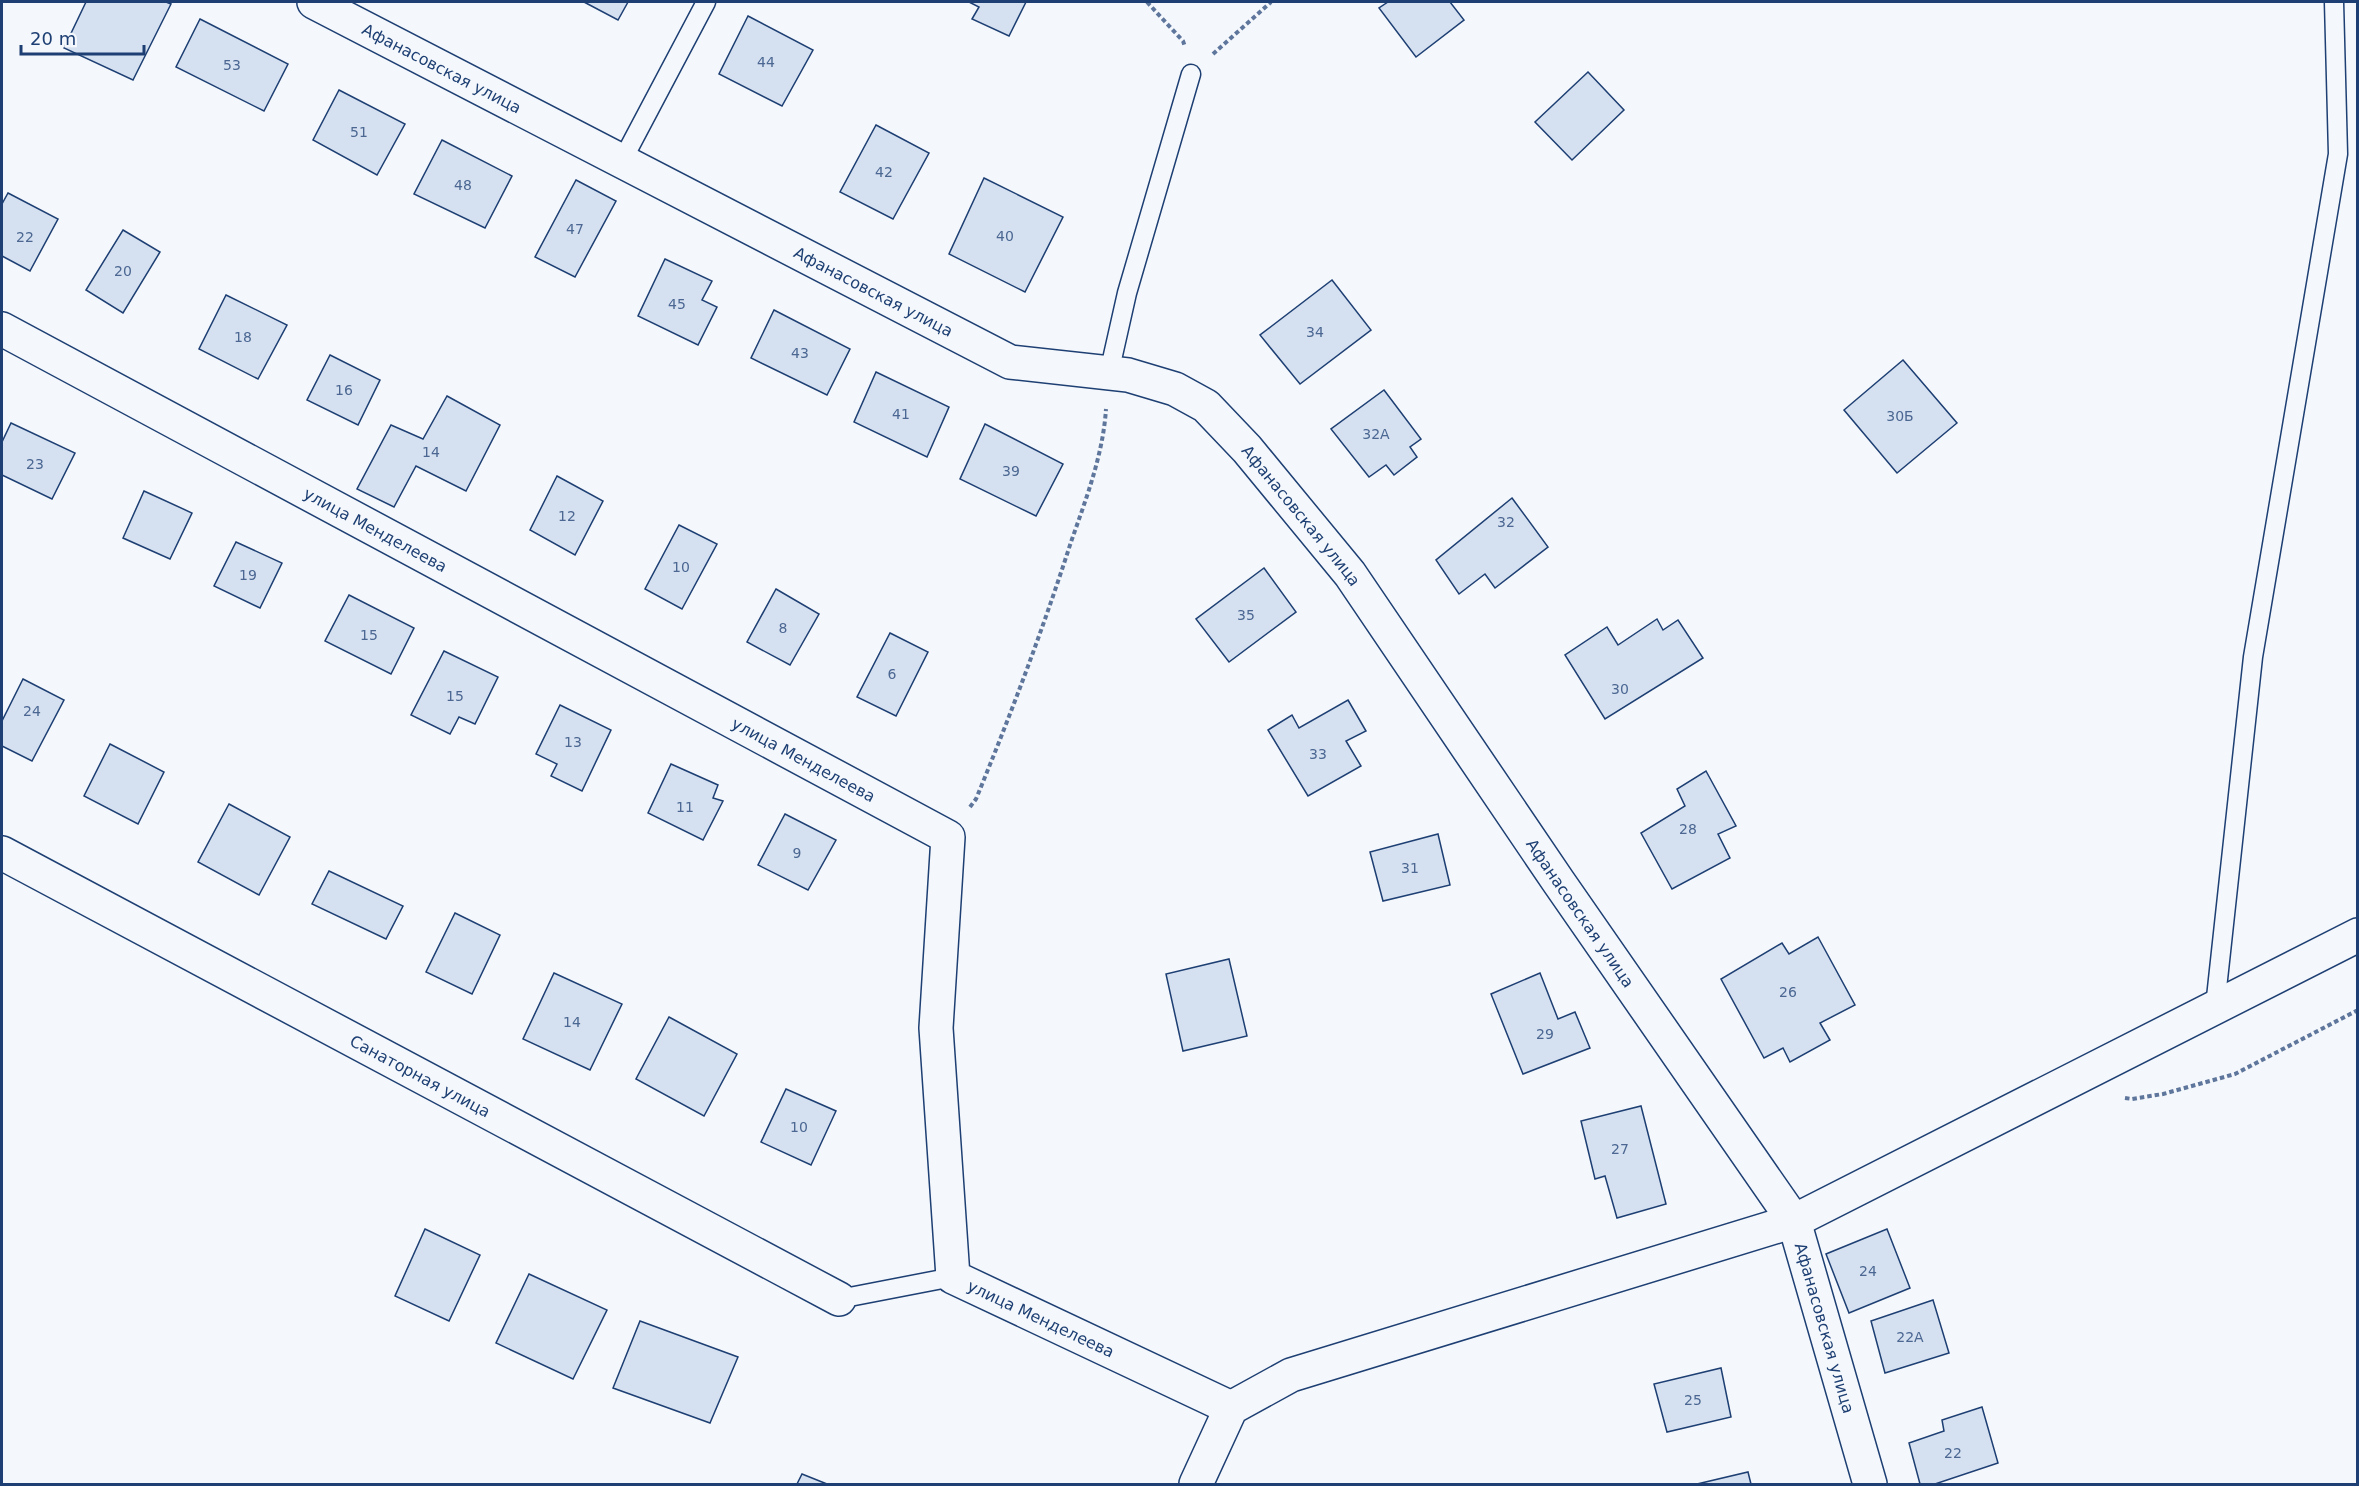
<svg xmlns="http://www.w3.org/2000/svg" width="2359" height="1486" viewBox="0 0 2359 1486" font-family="'DejaVu Sans',sans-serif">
	<rect width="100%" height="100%" fill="#f4f7fb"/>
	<g fill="#d5e0f0" stroke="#1d3f73" stroke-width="1.5">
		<polygon points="86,2 166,2 171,4 133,80 64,48"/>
		<polygon points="584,2 628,2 618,20"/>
		<polygon points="969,2 1026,2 1009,36 972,19 979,7"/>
		<polygon points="1388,2 1450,2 1464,20 1416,57 1379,8"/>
		<polygon points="748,16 813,50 782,106 719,74"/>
		<polygon points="200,19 288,64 264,111 176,67"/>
		<polygon points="1588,72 1624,110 1572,160 1535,122"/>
		<polygon points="339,90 405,124 377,175 313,140"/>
		<polygon points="876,125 929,153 893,219 840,192"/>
		<polygon points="442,140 512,176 485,228 414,194"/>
		<polygon points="984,178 1063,217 1025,292 949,254"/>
		<polygon points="576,180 616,201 575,277 535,257"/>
		<polygon points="8,193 58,219 30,271 2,256 2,204"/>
		<polygon points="123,230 160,252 123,313 86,290"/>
		<polygon points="665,259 712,281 702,300 717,307 698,345 638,316"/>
		<polygon points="1332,280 1371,330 1300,384 1260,335"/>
		<polygon points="226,295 287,325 258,379 199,349"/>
		<polygon points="774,310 850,349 827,395 751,358"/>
		<polygon points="330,355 380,380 358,425 307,400"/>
		<polygon points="1903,360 1957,423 1897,473 1844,410"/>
		<polygon points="876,372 949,407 927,457 854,422"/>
		<polygon points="1384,390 1421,439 1410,447 1417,457 1394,475 1386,465 1369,477 1331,429"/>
		<polygon points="447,396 500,425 466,491 416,466 394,507 357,489 391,425 423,439"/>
		<polygon points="11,423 75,453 52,499 2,475 2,442"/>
		<polygon points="985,424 1063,464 1036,516 960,479"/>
		<polygon points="557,476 603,501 575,555 530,530"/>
		<polygon points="144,491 192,513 170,559 123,538"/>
		<polygon points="1512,498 1548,547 1495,588 1485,574 1459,594 1436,560"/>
		<polygon points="679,525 717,544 682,609 645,589"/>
		<polygon points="236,542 282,563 260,608 214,586"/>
		<polygon points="1264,568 1296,612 1229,662 1196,619"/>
		<polygon points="776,589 819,614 790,665 747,642"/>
		<polygon points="349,595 414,628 391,674 325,641"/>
		<polygon points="1657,619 1663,630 1678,620 1703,658 1605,719 1565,655 1607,627 1618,645"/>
		<polygon points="890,633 928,652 896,716 857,697"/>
		<polygon points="444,651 498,677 475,724 459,717 450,734 411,715"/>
		<polygon points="23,679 64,700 32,761 2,746 2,721"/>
		<polygon points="1348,700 1366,731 1346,741 1361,766 1308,796 1268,730 1292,715 1299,728"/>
		<polygon points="560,705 611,730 582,791 551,776 557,764 536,754"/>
		<polygon points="110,744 164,772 138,824 84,796"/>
		<polygon points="671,764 718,785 713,798 723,801 703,840 648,813"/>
		<polygon points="1706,771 1736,826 1718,834 1730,858 1672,889 1641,833 1685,806 1677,789"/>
		<polygon points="229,804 290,837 259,895 198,862"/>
		<polygon points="785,814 836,840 808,890 758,865"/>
		<polygon points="1438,834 1450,885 1383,901 1370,852"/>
		<polygon points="329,871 403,906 386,939 312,904"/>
		<polygon points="455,913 500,935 472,994 426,972"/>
		<polygon points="1818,937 1855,1005 1820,1023 1830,1040 1790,1062 1783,1048 1764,1058 1721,979 1782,943 1789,954"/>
		<polygon points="1229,959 1247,1036 1183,1051 1166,974"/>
		<polygon points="554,973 622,1004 590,1070 523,1039"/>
		<polygon points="1540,973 1558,1019 1575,1012 1590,1048 1523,1074 1491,994"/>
		<polygon points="669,1017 737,1054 704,1116 636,1079"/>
		<polygon points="786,1089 836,1111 811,1165 761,1142"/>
		<polygon points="1641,1106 1666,1204 1617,1218 1605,1176 1595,1179 1581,1121"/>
		<polygon points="425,1229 480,1255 449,1321 395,1296"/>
		<polygon points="1887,1229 1910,1288 1849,1313 1826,1254"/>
		<polygon points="529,1274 607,1310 573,1379 496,1343"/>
		<polygon points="1933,1300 1949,1353 1885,1373 1871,1321"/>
		<polygon points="640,1321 738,1357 710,1423 613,1388"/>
		<polygon points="1721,1368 1731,1417 1667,1432 1654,1384"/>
		<polygon points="1982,1407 1998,1463 1935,1484 1920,1484 1909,1443 1944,1431 1942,1420"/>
		<polygon points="1748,1472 1751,1484 1697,1484"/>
		<polygon points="802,1474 827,1484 797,1484"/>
	</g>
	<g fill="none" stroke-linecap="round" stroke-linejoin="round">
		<defs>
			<g id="lane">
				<polyline points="622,161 706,2"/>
				<polyline points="1109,373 1127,293 1191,74"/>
				<polyline points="2215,1007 2253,657 2338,154 2334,2"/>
				<polyline points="839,1299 953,1277"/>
			</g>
			<g id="street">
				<path id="s1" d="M314 2 1010 362 1128 375 1175 389 1206 406 1247 449 1350 574 1558 881 1794 1221 1870 1484"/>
				<path id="s2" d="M2 329 948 837 936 1028 953 1277 1231 1408"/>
				<path id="s3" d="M2 853 839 1299"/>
				<polyline points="1196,1484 1231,1408 1291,1375 1794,1221 2358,935"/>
			</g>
		</defs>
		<use href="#lane" stroke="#1d3f73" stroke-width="21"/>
		<use href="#street" stroke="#1d3f73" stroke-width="36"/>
		<g stroke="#5e769c" stroke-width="4" stroke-dasharray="4.5 3" stroke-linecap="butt">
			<polyline points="1147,2 1183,41 1185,47"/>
			<polyline points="1213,54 1271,2"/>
			<path d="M970 807 976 799C1011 714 1043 629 1071 542 1086 499 1103 455 1106 409"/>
			<polyline points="2125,1098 2132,1099 2163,1094 2235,1074 2358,1010"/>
		</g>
		<use href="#lane" stroke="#f4f7fb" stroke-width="18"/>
		<use href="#street" stroke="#f4f7fb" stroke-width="33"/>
	</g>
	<g text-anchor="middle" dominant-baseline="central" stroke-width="4.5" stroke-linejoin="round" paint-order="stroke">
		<g font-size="14" fill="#4b6792">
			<text x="766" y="62">44</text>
			<text x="232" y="65">53</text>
			<text x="359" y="132">51</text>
			<text x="884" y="172">42</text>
			<text x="463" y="185">48</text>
			<text x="575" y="229">47</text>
			<text x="1005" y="236">40</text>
			<text x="25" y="237">22</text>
			<text x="123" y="271">20</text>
			<text x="677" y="304">45</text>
			<text x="1315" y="332">34</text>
			<text x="243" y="337">18</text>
			<text x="800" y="353">43</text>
			<text x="344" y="390">16</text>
			<text x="901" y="414">41</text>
			<text x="1900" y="416">30Б</text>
			<text x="1376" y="434">32А</text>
			<text x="431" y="452">14</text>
			<text x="35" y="464">23</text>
			<text x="1011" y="471">39</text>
			<text x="567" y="516">12</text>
			<text x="1506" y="522">32</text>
			<text x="681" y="567">10</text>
			<text x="248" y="575">19</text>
			<text x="1246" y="615">35</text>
			<text x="783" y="628">8</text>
			<text x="369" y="635">15</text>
			<text x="892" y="674">6</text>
			<text x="1620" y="689">30</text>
			<text x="455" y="696">15</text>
			<text x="32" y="711">24</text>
			<text x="573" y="742">13</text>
			<text x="1318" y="754">33</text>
			<text x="685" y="807">11</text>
			<text x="1688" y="829">28</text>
			<text x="797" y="853">9</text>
			<text x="1410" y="868">31</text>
			<text x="1788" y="992">26</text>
			<text x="572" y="1022">14</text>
			<text x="1545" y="1034">29</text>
			<text x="799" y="1127">10</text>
			<text x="1620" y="1149">27</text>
			<text x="1868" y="1271">24</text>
			<text x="1910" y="1337">22А</text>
			<text x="1693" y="1400">25</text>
			<text x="1953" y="1453">22</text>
		</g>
		<g font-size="16" fill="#1d3f73" stroke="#f4f7fb">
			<text stroke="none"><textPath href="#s1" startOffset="144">Афанасовская улица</textPath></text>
			<text stroke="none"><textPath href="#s1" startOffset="630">Афанасовская улица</textPath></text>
			<text stroke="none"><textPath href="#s1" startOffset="1132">Афанасовская улица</textPath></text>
			<text stroke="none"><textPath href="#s2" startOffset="424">улица Менделеева</textPath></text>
			<text stroke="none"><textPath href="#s2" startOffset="910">улица Менделеева</textPath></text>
			<text stroke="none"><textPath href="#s1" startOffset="1618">Афанасовская улица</textPath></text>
			<text stroke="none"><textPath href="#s3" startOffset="474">Санаторная улица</textPath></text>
			<text stroke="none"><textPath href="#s2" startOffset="1612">улица Менделеева</textPath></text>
			<text stroke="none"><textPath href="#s1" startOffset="2104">Афанасовская улица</textPath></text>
		</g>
	</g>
	<rect width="2359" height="1486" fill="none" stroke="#1d3f73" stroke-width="6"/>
	<path d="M21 45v9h123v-9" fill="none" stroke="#1d3f73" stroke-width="3"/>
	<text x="30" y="45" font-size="18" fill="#1d3f73" stroke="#f4f7fb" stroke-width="4.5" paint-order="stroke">20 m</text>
</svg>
